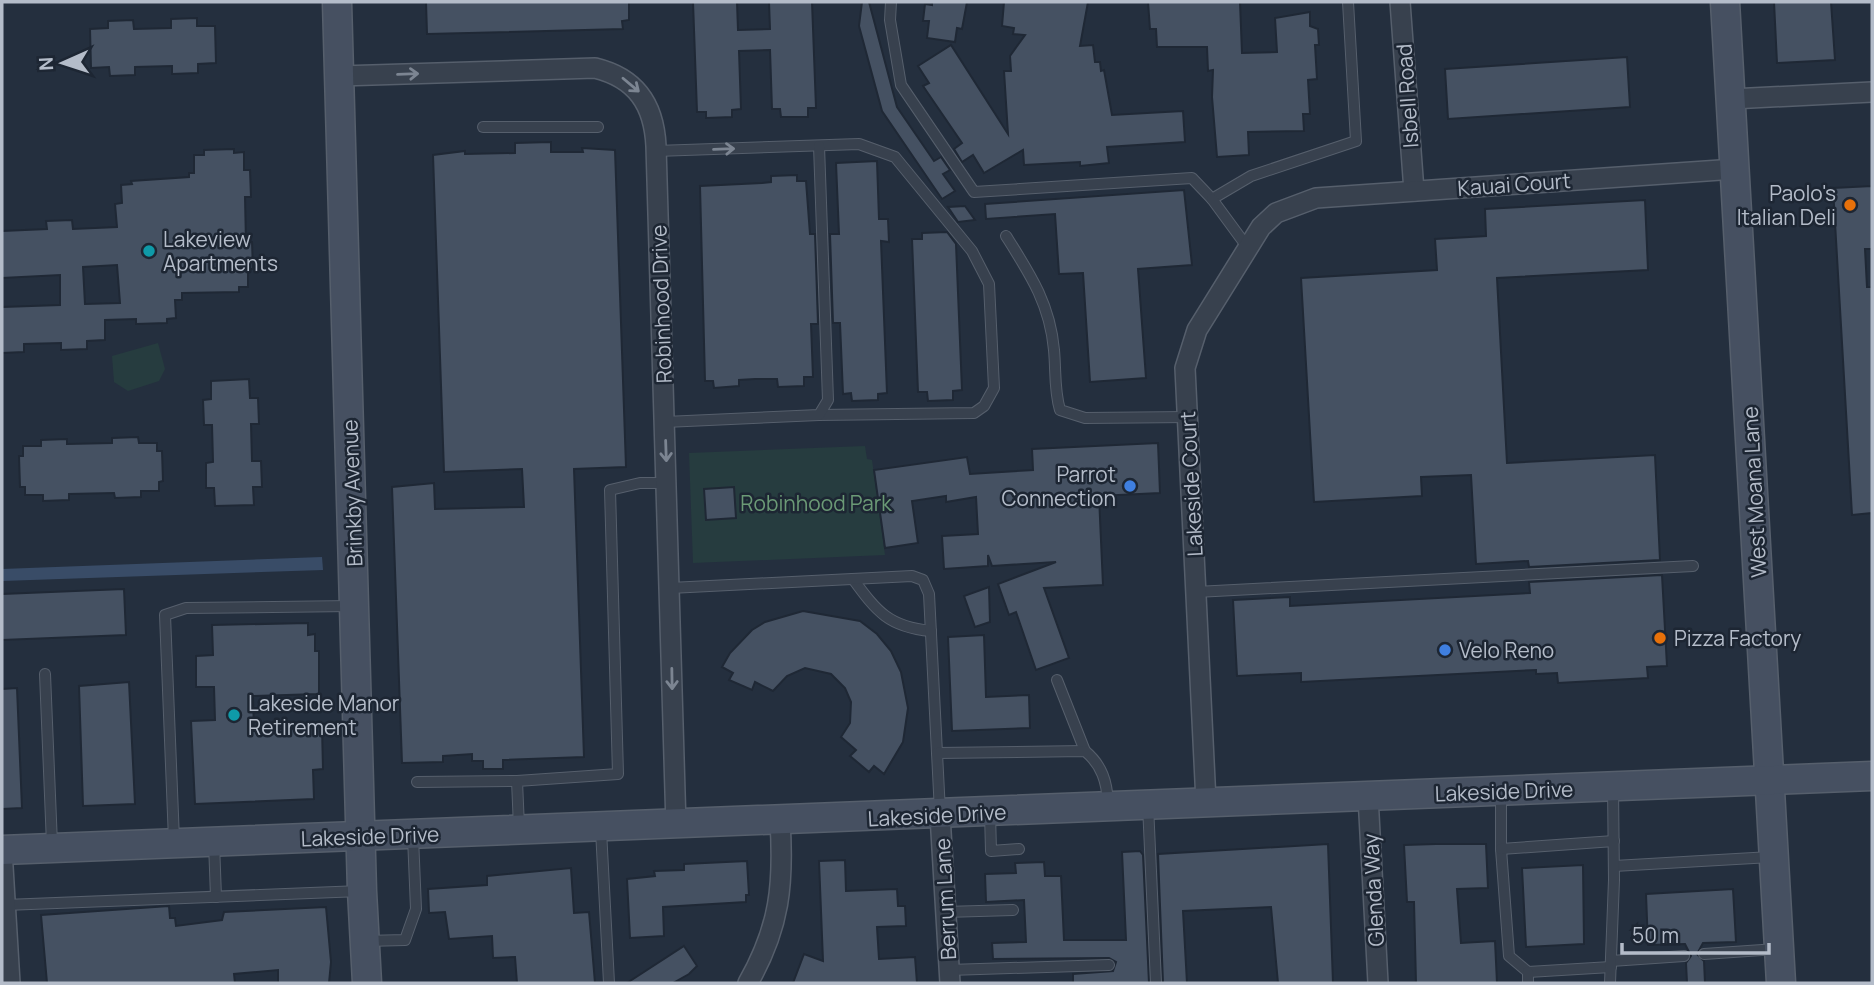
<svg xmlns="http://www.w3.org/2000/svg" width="1874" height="985" viewBox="0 0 1874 985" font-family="Manrope,sans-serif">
	<rect width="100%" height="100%" fill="#242f3e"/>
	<g fill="#263c3f">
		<polygon points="158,343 165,369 159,381 128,391 114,382 112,356"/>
		<polygon points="865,446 867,459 872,460 885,555 693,563 689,453"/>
	</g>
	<polygon fill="#394c67" points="322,557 323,570 2,581 2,569"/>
	<g fill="#455162" stroke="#1f2835" stroke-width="2" fill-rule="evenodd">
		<polygon points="426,2 629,2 629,20 622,21 623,29 427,34"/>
		<polygon points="693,2 737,2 738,30 770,29 769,2 812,2 816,108 808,108 808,117 781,117 780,109 772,109 770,50 739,51 741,109 732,110 732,117 706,118 706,112 697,112"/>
		<polygon points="862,2 869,2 897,107 934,161 941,157 950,170 943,174 955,191 942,199 882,111 859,26"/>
		<polygon points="932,2 967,2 962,29 957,28 955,42 927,38 929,21 923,21 925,4 932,5"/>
		<polygon points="1004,2 1088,2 1080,46 1093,45 1095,62 1100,62 1101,71 1104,70 1112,115 1183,111 1185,142 1107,147 1109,163 1080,166 1080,162 1024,165 1023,150 984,173 973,155 962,162 954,149 962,143 923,86 929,83 918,66 951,45 1008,134 1004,71 1011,71 1010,56 1025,35 1013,34 1014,28 1002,26"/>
		<polygon points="1148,2 1240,2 1242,53 1277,52 1275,18 1310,12 1310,26 1318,29 1319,45 1315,45 1317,79 1308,80 1310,114 1303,114 1304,131 1248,132 1249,155 1217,157 1212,97 1213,70 1208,71 1207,47 1157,47 1156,29 1150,29"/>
		<polygon points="1774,2 1831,2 1835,60 1777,63"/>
		<polygon points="197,18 197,26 215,26 216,63 198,64 198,73 172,74 172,66 135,67 135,75 110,76 109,67 91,68 90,29 108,28 108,21 133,20 134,29 171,28 171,19"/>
		<polygon points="1627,57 1630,107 1448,119 1445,69"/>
		<polygon points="551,142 551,152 583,152 582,148 615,150 626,467 574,469 584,757 503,760 503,769 483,769 483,761 472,761 472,754 443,756 443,762 402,763 392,487 434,483 435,509 524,507 522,469 444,472 433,155 465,151 465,154 515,153 515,143"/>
		<path d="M234 149V153L244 152V170H250L251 197H245L246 242H252L253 269H248V287H239V292L182 293V300H175L176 318 167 319V323L136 324V319L105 320V340L87 341V349L61 350V343L24 344V352L2 353V307L60 305V275L2 278V231L47 229 46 221 72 220 73 229 117 227 115 204 122 203 121 185 132 184 131 181 189 177V173H194V155H204V150ZM117 265 120 303 85 304 83 267Z"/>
		<polygon points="877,161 879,219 888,219 889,242 881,241 887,393 878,394 878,400 852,401 851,393 843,394 840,323 833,323 830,234 839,234 836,163"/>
		<polygon points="797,175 797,181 806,181 810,234 815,234 818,324 811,324 813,377 804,377 804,386 778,387 777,379 755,379 739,380 739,386 714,388 713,381 705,381 700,186 762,183 771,182 771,176"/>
		<polygon points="1872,186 1872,249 1865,249 1867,287 1872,287 1872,513 1852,515 1833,188"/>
		<polygon points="1184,190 1192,265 1138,269 1146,378 1090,382 1083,273 1059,274 1055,214 986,219 985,204"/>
		<polygon points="1645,200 1648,270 1497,278 1507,463 1655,455 1660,560 1529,567 1528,561 1476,564 1471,475 1421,477 1422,496 1314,502 1301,278 1437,270 1435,239 1486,236 1485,209"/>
		<polygon points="965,206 975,220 958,222 948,207"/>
		<polygon points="947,232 956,244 962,390 953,391 953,400 928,401 927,392 918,392 912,239 922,239 922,233"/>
		<polygon points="249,379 250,398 258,398 259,424 251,424 252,461 261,461 262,487 253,487 254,505 215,506 214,488 206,488 206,463 213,462 212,425 204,425 203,400 211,399 211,381"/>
		<polygon points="138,437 139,443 157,443 157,451 162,451 163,481 159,482 159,491 141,491 141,497 115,498 114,493 69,494 69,500 43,501 43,495 25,495 25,487 20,487 19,456 23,456 23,446 41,446 41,440 67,439 67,444 112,443 112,438"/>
		<polygon points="1158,443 1160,493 1099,496 1103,585 1044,588 1069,658 1036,670 1016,612 1009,615 998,584 1056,562 992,566 988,555 988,566 944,569 942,536 978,534 976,497 946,502 946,496 912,501 918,543 885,548 874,470 967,457 970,474 1033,470 1032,449"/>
		<polygon points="734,487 736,518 706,520 704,489"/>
		<polygon points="1662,575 1667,666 1647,667 1648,678 1558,683 1557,673 1536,674 1536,670 1301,682 1301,673 1237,676 1233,600 1290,597 1290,606 1530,593 1529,582"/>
		<polygon points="989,587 990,622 975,627 964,596"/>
		<polygon points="124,589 126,635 2,640 2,594"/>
		<polygon points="803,611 860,621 877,634 891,651 901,672 908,708 903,742 884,774 874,766 869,772 850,756 856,750 841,737 850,723 851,702 845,688 831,674 805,668 787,676 773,691 755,682 752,690 729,680 733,673 722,667 730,653 752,630 765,622"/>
		<polygon points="308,623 308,635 315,634 315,651 319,651 319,694 253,696 254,731 322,727 323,769 313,770 314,799 195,804 191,721 215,720 214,687 196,687 196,656 213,655 212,625"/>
		<polygon points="984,635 986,697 1029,695 1030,728 952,731 948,637"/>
		<polygon points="129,682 135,804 83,806 79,686"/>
		<polygon points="17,688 22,808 2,809 2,689"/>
		<polygon points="1328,844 1333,983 1278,983 1271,907 1183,911 1187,983 1163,983 1158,854"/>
		<polygon points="1436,844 1486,844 1488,888 1457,889 1461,943 1495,941 1497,983 1416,983 1414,902 1407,902 1404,845"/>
		<polygon points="1140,851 1143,855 1149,983 1073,983 1073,974 1113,971 1116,962 1109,958 993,959 992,943 1026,942 1024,900 986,902 985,874 1016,873 1015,863 1044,862 1045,876 1061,876 1064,940 1126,940 1122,852"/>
		<polygon points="845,860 846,891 897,889 898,906 905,906 906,926 877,927 879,959 915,957 917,983 793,983 804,954 823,961 819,861"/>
		<polygon points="747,861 749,895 746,895 746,902 663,907 664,936 630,938 627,879 655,876 654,871 684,870 684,864"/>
		<polygon points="1583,865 1584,944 1526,947 1522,868"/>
		<polygon points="571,868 574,913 589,912 595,983 517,983 515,957 493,958 492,936 449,939 445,912 429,913 428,889 487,885 487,876"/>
		<polygon points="1733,889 1736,942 1703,943 1697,954 1704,961 1705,983 1687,983 1686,963 1691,956 1685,944 1648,945 1646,894"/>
		<polygon points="169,906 170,918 175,918 176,926 222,920 224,912 326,907 331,962 329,983 278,983 278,970 234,974 235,983 47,983 41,915"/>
		<polygon points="684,946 697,966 689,974 673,983 627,983"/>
	</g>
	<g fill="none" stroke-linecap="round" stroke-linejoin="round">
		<defs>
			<g id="lane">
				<polyline points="891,2 890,20 901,85 974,192 1192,178 1212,199 1251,176 1356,141 1348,2"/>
				<polyline points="483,127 598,127"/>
				<polyline points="656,151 859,144 895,157 972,251 989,284 994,388 984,406 974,413 819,415"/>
				<polyline points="1212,199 1248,248"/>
				<path d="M1006 236C1030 274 1050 304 1054 350 1056 371 1054 390 1060 410L1085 418 1188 417"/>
				<polyline points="665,422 819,415 828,400 819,146"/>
				<path d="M853 579C877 612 889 627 931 631"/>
				<polyline points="670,588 912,576 923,580 929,594 937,753"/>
				<polyline points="1196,592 1693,566"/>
				<polyline points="45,674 52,844"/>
				<polyline points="1057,680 1085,751"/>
				<polyline points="417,782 517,781"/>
				<polyline points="1501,792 1501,849 1509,956 1528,972 1611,967"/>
				<polyline points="1148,805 1156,983"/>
				<path d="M940 812 937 753 1085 751C1102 765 1107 782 1108 803"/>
				<polyline points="990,813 991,851 1019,849"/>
				<polyline points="519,827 517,781 618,774 610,490 640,483 667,483"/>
				<polyline points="601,830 609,983"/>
				<polyline points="174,840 165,615 186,608 351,606"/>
				<polyline points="214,843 216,897"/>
				<polyline points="1501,849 1614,841"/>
				<polyline points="1614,866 1771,857"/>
				<polyline points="5,905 361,891"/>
				<polyline points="945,912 1013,910"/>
				<polyline points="365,941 405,940 416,909 413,837"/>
				<polyline points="1704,954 1777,949"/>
				<polyline points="1611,961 1684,956"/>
				<polyline points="949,970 1109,965"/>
				<polyline points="1528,972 1528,983"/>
				<polyline points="1610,983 1614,880 1613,787"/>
			</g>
			<g id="street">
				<polyline points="1400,2 1414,191"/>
				<path d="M340 76 595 68C636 78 654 104 656 146L676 826"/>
				<polyline points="1731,99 1872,92"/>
				<polyline points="1368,796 1378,983"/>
				<polyline points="1206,802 1185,368 1197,330 1261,227 1276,213 1316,198 1735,169"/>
				<polyline points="940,815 950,983"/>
				<polyline points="2,850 10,983"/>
				<path d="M748 983C780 927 784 884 780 821"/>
			</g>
			<g id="secondary">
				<polyline points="337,2 362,891 367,983"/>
				<polyline points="1725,2 1781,983"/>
				<polyline points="2,850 1872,776"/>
			</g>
		</defs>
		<use href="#lane" stroke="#565f6c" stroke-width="12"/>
		<use href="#street" stroke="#565f6c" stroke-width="22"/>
		<use href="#secondary" stroke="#565f6c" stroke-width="31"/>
		<use href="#lane" stroke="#38414e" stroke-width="10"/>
		<use href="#street" stroke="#38414e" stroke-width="19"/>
		<use href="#secondary" stroke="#465061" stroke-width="28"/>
	</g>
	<defs><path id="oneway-shaft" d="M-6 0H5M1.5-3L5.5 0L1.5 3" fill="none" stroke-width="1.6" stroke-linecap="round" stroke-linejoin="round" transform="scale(1.75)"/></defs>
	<g stroke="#7c8592">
		<use href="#oneway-shaft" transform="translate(408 74) rotate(-2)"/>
		<use href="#oneway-shaft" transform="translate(631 85) rotate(40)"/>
		<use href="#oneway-shaft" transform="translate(724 149) rotate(-2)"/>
		<use href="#oneway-shaft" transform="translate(666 451) rotate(88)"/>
		<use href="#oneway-shaft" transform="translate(672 679) rotate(89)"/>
	</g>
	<g fill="#e8710a" stroke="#1d2633" stroke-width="2.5">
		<circle cx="1850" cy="205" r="7"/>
		<circle cx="1660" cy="638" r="7"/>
	</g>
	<g fill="#0f9aa8" stroke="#1d2633" stroke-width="2.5">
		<circle cx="149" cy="251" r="7"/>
		<circle cx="234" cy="715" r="7"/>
	</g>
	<g fill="#3f7fe0" stroke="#1d2633" stroke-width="2.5">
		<circle cx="1130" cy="486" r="7"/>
		<circle cx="1445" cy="650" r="7"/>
	</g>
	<g text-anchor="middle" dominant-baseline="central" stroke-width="5" stroke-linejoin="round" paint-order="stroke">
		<g font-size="21" fill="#b4bcc9" stroke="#1d2633">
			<text transform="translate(1407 96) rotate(-94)">Isbell Road</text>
			<text transform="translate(1514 184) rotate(-4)">Kauai Court</text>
			<text transform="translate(661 304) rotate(-92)">Robinhood Drive</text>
			<text transform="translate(1191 484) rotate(-93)">Lakeside Court</text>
			<text transform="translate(1754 492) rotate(-93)">West Moana Lane</text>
			<text transform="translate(352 493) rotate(-92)">Brinkby Avenue</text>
			<text transform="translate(1504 791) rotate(-2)">Lakeside Drive</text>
			<text transform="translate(937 815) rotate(-3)">Lakeside Drive</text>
			<text transform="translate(370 836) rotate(-2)">Lakeside Drive</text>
			<text transform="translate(1373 890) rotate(-93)">Glenda Way</text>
			<text transform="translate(945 899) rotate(-93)">Berrum Lane</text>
		</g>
		<g font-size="21" fill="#b4bcc9" stroke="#1d2633" text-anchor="start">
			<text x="1836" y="193" text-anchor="end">Paolo's<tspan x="1836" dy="24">Italian Deli</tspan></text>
			<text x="163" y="239">Lakeview<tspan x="163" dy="24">Apartments</tspan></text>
			<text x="1116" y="474" text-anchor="end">Parrot<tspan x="1116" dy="24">Connection</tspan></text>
			<text x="1674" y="638">Pizza Factory</text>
			<text x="1459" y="650">Velo Reno</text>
			<text x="248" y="703">Lakeside Manor<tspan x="248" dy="24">Retirement</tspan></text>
		</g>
		<g font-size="21" fill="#6b9a76" stroke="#1d2633">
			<text x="816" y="503">Robinhood Park</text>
		</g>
	</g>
	<rect width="1874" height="985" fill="none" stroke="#b4bcc9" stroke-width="7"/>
	<g transform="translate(63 63) rotate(267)" stroke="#1d2633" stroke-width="5" paint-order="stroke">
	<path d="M0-5L12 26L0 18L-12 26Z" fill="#b4bcc9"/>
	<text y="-10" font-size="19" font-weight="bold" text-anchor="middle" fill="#b4bcc9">N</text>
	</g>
	<path d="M1622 943v10h147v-10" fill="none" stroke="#b4bcc9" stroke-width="3.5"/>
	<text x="1632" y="943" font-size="21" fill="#b4bcc9" stroke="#1d2633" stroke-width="5" paint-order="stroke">50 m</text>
</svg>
